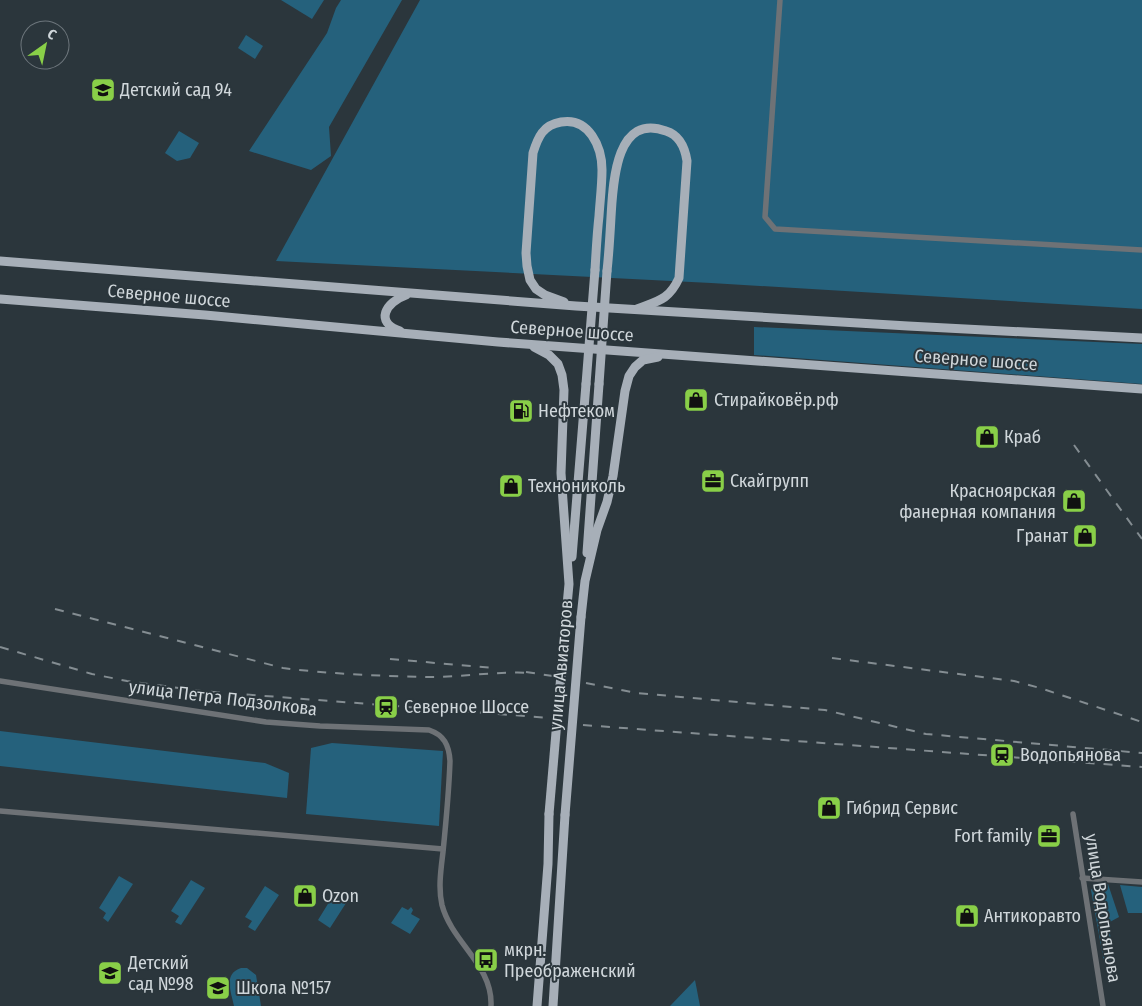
<svg xmlns="http://www.w3.org/2000/svg" width="1142" height="1006" viewBox="0 0 1142 1006" font-family="'Fira Sans Condensed',sans-serif">
	<rect width="100%" height="100%" fill="#2b363c"/>
	<g fill="#25617c">
		<polygon points="281,0 324,0 312,19"/>
		<polygon points="341,0 402,0 329,127 331,156 311,170 249,151 327,33 336,8"/>
		<polygon points="420,0 1142,0 1142,309 711,283 276,261"/>
		<polygon points="246,35 263,46 255,59 238,48"/>
		<polygon points="179,131 199,143 190,158 177,161 165,153"/>
		<polygon points="754,327 1142,344 1142,384 754,355"/>
		<polygon points="0,731 265,763 289,773 287,798 0,766"/>
		<polygon points="332,743 443,751 439,826 306,814 311,748"/>
		<polygon points="119,876 133,884 108,922 103,918 106,913 99,908"/>
		<polygon points="191,880 205,888 181,925 175,922 179,916 171,911"/>
		<polygon points="1108,884 1119,917 1108,923 1115,962 1113,964 1106,965 1104,963 1091,890 1095,885"/>
		<polygon points="1120,885 1142,887 1142,913 1128,913"/>
		<polygon points="265,886 279,895 255,931 248,927 252,921 245,917"/>
		<polygon points="340,895 348,900 330,928 318,920 331,899 335,902"/>
		<polygon points="402,907 408,910 411,907 413,910 411,914 420,919 410,934 391,923"/>
		<path d="M241 968H247L256 975 261 1006H234C231 991 223 974 241 968Z"/>
		<polygon points="695,980 700,1006 670,1006"/>
	</g>
	<g fill="none" stroke-linecap="round" stroke-linejoin="round">
		<g stroke="#6e7276" stroke-width="5.5">
			<polyline points="780,0 765,217 775,229 1142,250"/>
			<path d="M0 681 266 722 320 726 429 730C444 735 449 745 450 761 449 791 446 822 443 852 441 869 438 888 442 905 452 943 493 965 491 1006"/>
			<polyline points="0,811 443,849"/>
			<polyline points="1073,814 1103,1006"/>
			<polyline points="1082,878 1142,882"/>
		</g>
		<g stroke="#a7afb8" stroke-width="9">
			<polyline points="0,261 576,306 908,326 1142,338"/>
			<path d="M607 271C609 253 610 235 611 217 613 185 615 112 666 131 679 135 685 148 687 161L679 278C669 300 658 301 637 309"/>
			<polyline points="0,299 205,315 498,342 1142,389"/>
			<path d="M564 302 545 295 536 289 530 280 527 266 526 253 533 153C538 137 543 125 561 122 589 117 602 147 602 170 602 185 600 201 599 216 597 234 596 252 595 270"/>
			<path d="M400 331C374 322 386 302 406 295"/>
			<polyline points="534,347 549,355 558,364 562,375 564,390 561,473 569,584 566,616"/>
			<polyline points="587,553 599,384"/>
			<polyline points="572,557 586,384"/>
			<polyline points="581,617 585,581 597,530 607,502 613,476 625,391 629,376 635,367 643,360 658,357"/>
			<polyline points="537,1006 548,864 549,814"/>
			<polyline points="553,1006 565,815"/>
		</g>
		<g stroke="#848d92" stroke-width="2" stroke-dasharray="9 9" stroke-linecap="butt">
			<polyline points="1074,445 1142,539"/>
			<path d="M55 609 283 668C329 674 381 676 429 677 463 677 498 671 532 673"/>
			<polyline points="0,647 92,674 127,681 201,691 550,718"/>
			<polyline points="832,658 1014,681 1040,688 1142,722"/>
			<polyline points="390,659 494,668"/>
			<polyline points="526,672 553,676"/>
			<polyline points="586,683 637,693 825,710 926,734 1142,753"/>
			<polyline points="583,725 1142,767"/>
		</g>
		<g stroke="#a7afb8" stroke-width="9">
			<polyline points="586,384 595,270"/>
			<polyline points="599,384 607,271"/>
			<polyline points="549,814 566,616"/>
			<polyline points="565,815 581,617"/>
		</g>
	</g>
	<defs>
		<symbol id="school-square" viewBox="-11 -11 22 22"><rect x="-9" y="-9" width="18" height="18" rx="4" fill="#89cf48" stroke="#2b363c"/><path d="M0-5L7-2L0 1L-7-2ZM-4 1L0 2.5L4 1V4Q0 6-4 4Z" fill="#111"/></symbol>
		<symbol id="shop-square" viewBox="-11 -11 22 22"><rect x="-9" y="-9" width="18" height="18" rx="4" fill="#89cf48" stroke="#2b363c"/><path d="M-5-2.5h2.3a2.7 3.5 0 0 1 5.4 0H5L5.5 6h-11ZM-1.5-2.5h3a1.5 2.3 0 0 0-3 0Z" fill="#111"/></symbol>
		<symbol id="fuel-square" viewBox="-11 -11 22 22"><rect x="-9" y="-9" width="18" height="18" rx="4" fill="#89cf48" stroke="#2b363c"/><path d="M-5.5-6h7V0h2V4h1.3V-2.5L3-4.5l.8-.8L6-3V5H2.5V1h-1V6h-7ZM-4.2-4.7v3.2H.2V-4.7Z" fill="#111"/></symbol>
		<symbol id="office-square" viewBox="-11 -11 22 22"><rect x="-9" y="-9" width="18" height="18" rx="4" fill="#89cf48" stroke="#2b363c"/><path d="M-6-3h4V-5.5h4V-3h4V5H-6ZM-1-4.5V-3h2v-1.5ZM-6 0V1H6V0Z" fill="#111"/></symbol>
		<symbol id="station-square" viewBox="-11 -11 22 22"><rect x="-9" y="-9" width="18" height="18" rx="4" fill="#89cf48" stroke="#2b363c"/><path d="M-3-6H3Q5-6 5-4V2Q5 4 3 4L4.5 6H3L1.5 4h-3L-3 6H-4.5L-3 4Q-5 4-5 2V-4Q-5-6-3-6ZM-3.5-4v3h7v-3ZM-3.5 1v1.5H-2V1ZM2 1v1.5H3.5V1Z" fill="#111"/></symbol>
		<symbol id="bus-square" viewBox="-11 -11 22 22"><rect x="-9" y="-9" width="18" height="18" rx="4" fill="#89cf48" stroke="#2b363c"/><path d="M-5-6H5V4H4V6H2V4H-2V6H-4V4H-5ZM-3.5-4V0h7V-4ZM-3.5 1.2v1.5H-2V1.2ZM2 1.2v1.5H3.5V1.2Z" fill="#111"/></symbol>
	</defs>
	<g fill-rule="evenodd">
		<use href="#school-square" x="89" y="76" width="28" height="28"/>
		<use href="#shop-square" x="682" y="386" width="28" height="28"/>
		<use href="#fuel-square" x="507" y="397" width="28" height="28"/>
		<use href="#shop-square" x="973" y="423" width="28" height="28"/>
		<use href="#office-square" x="699" y="467" width="28" height="28"/>
		<use href="#shop-square" x="497" y="472" width="28" height="28"/>
		<use href="#shop-square" x="1060" y="487" width="28" height="28"/>
		<use href="#shop-square" x="1071" y="522" width="28" height="28"/>
		<use href="#station-square" x="372" y="693" width="28" height="28"/>
		<use href="#station-square" x="988" y="741" width="28" height="28"/>
		<use href="#shop-square" x="815" y="794" width="28" height="28"/>
		<use href="#office-square" x="1035" y="822" width="28" height="28"/>
		<use href="#shop-square" x="291" y="882" width="28" height="28"/>
		<use href="#shop-square" x="953" y="902" width="28" height="28"/>
		<use href="#bus-square" x="472" y="946" width="28" height="28"/>
		<use href="#school-square" x="96" y="959" width="28" height="28"/>
		<use href="#school-square" x="204" y="974" width="28" height="28"/>
	</g>
	<g text-anchor="middle" dominant-baseline="central" stroke-width="4" stroke-linejoin="round" paint-order="stroke">
		<g font-size="18" fill="#d0d7db" stroke="#2b363c" text-anchor="start">
			<text x="120" y="90">Детский сад 94</text>
			<text x="714" y="400">Стирайковёр.рф</text>
			<text x="538" y="411">Нефтеком</text>
			<text x="1004" y="437">Краб</text>
			<text x="730" y="481">Скайгрупп</text>
			<text x="528" y="486">Технониколь</text>
			<text x="1056" y="491" text-anchor="end">Красноярская<tspan x="1056" dy="21">фанерная компания</tspan></text>
			<text x="1068" y="536" text-anchor="end">Гранат</text>
			<text x="404" y="707">Северное Шоссе</text>
			<text x="1020" y="755">Водопьянова</text>
			<text x="846" y="808">Гибрид Сервис</text>
			<text x="1032" y="836" text-anchor="end">Fort family</text>
			<text x="322" y="896">Ozon</text>
			<text x="984" y="916">Антикоравто</text>
			<text x="504" y="950">мкрн.<tspan x="504" dy="21">Преображенский</tspan></text>
			<text x="128" y="963">Детский<tspan x="128" dy="21">сад №98</tspan></text>
			<text x="236" y="988">Школа №157</text>
		</g>
		<g font-size="18" fill="#d0d7db" stroke="#2b363c">
			<text transform="translate(169 296) rotate(5)">Северное шоссе</text>
			<text transform="translate(572 331) rotate(4)">Северное шоссе</text>
			<text transform="translate(976 360) rotate(4)">Северное шоссе</text>
			<text transform="translate(561 665) rotate(-85)">улица Авиаторов</text>
			<text transform="translate(223 698) rotate(7)">улица Петра Подзолкова</text>
			<text transform="translate(1103 908) rotate(81)">улица Водопьянова</text>
		</g>
	</g>
	<g transform="translate(45 45) rotate(33)"><circle r="24" fill="#2b363c" stroke="#6d767c"/>
	<path d="M0-4L9 19L0 12L-9 19Z" fill="#89cf48"/>
	<text y="-8" font-size="14" font-weight="bold" text-anchor="middle" fill="#d0d7db">С</text>
	</g>
</svg>
